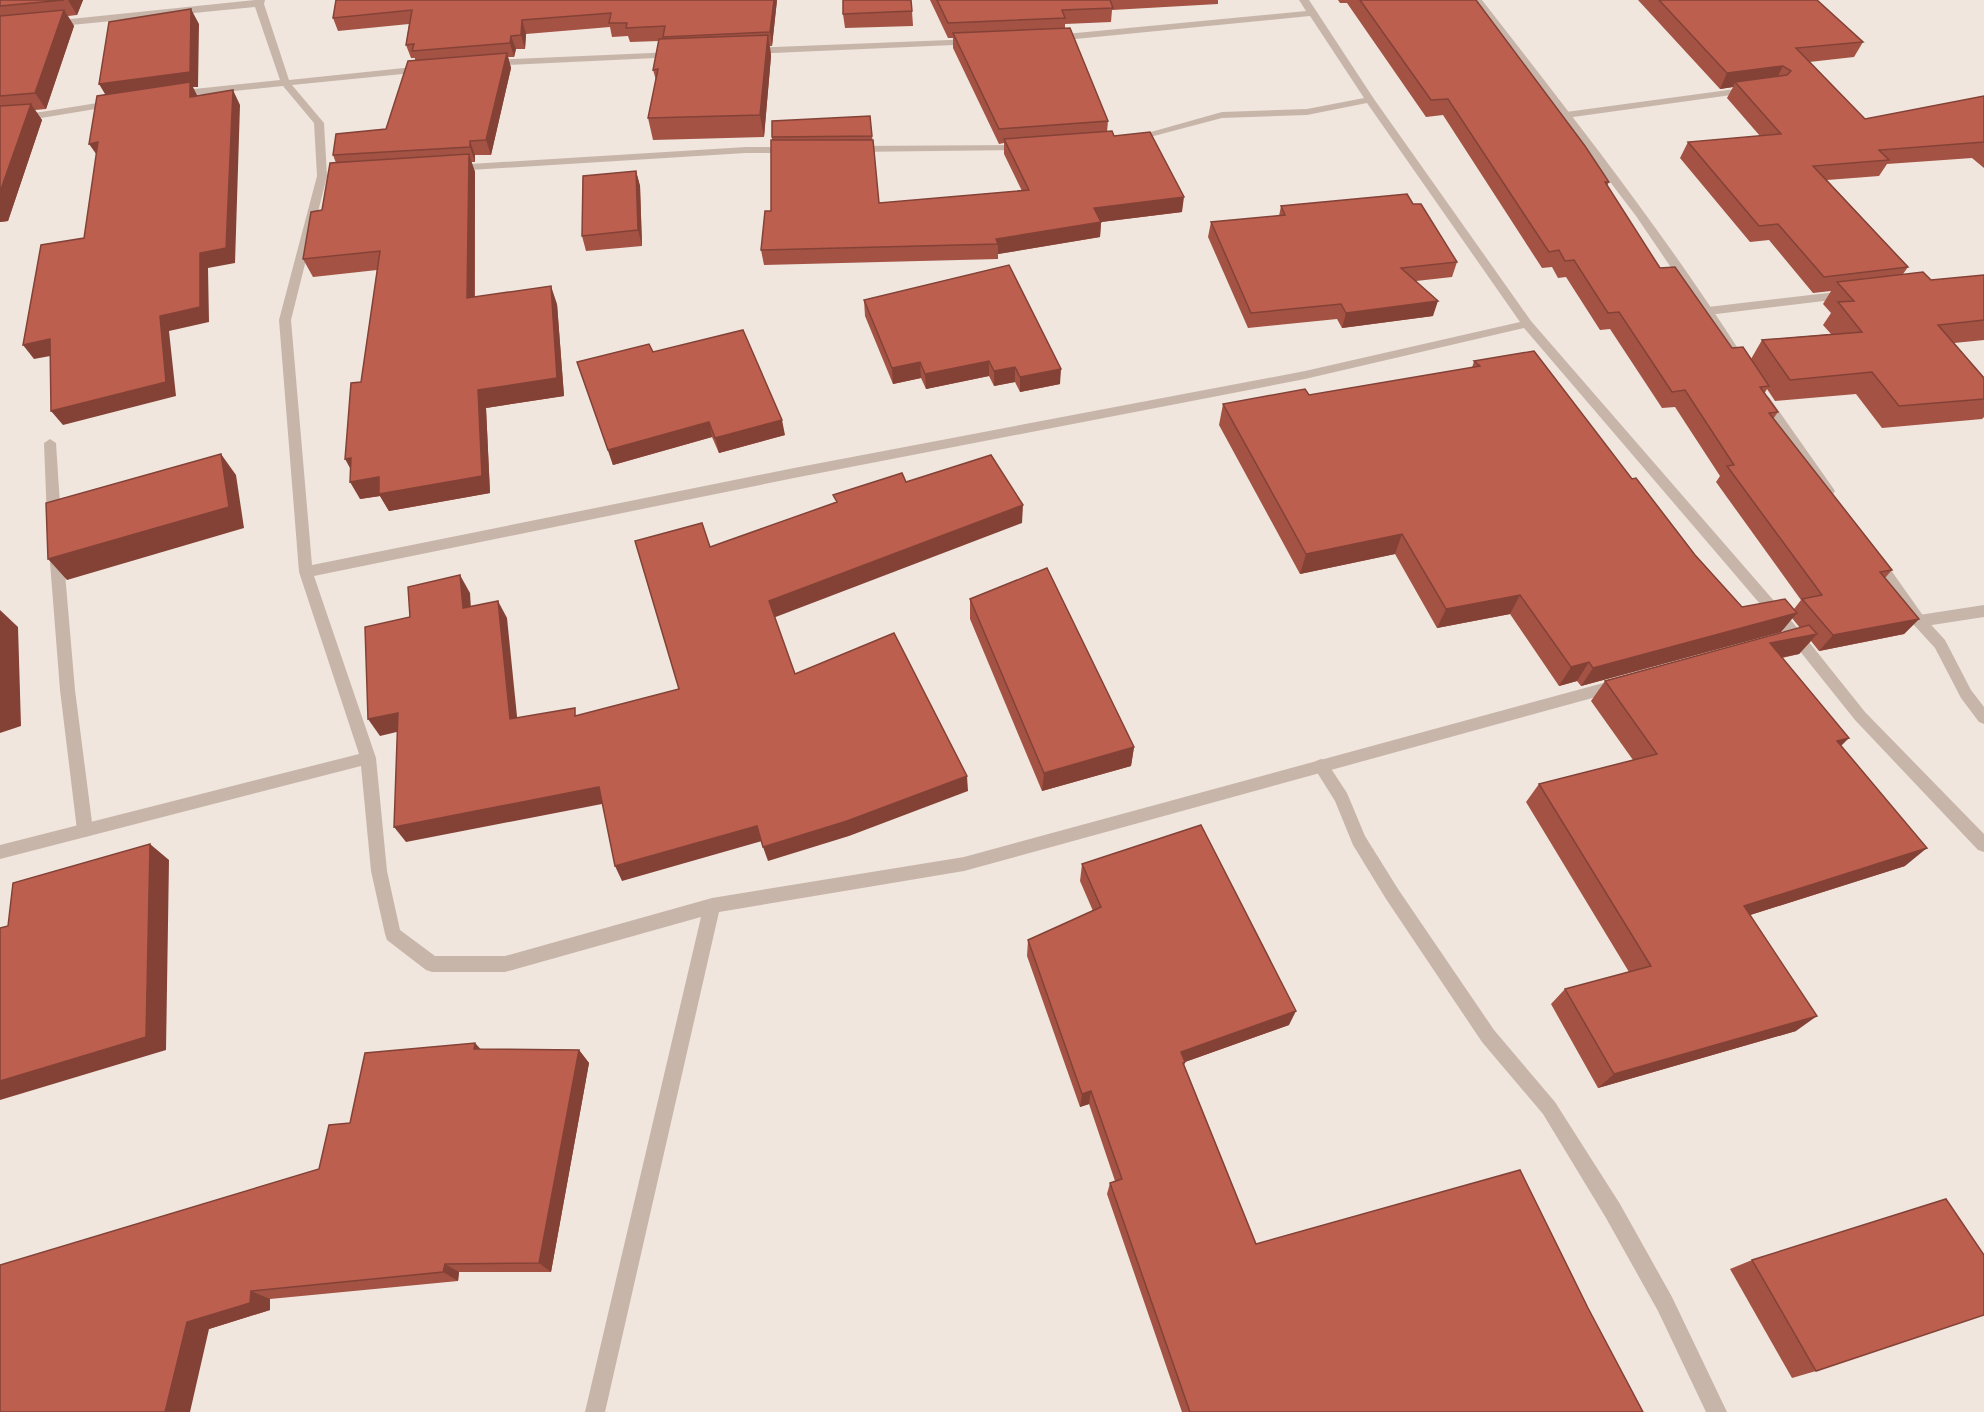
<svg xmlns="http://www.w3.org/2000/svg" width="1984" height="1412" viewBox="0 0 1984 1412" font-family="'DM Sans',sans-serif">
	<rect width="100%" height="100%" fill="#f0e6dd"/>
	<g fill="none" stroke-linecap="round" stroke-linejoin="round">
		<g fill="#c8b5aa" fill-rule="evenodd">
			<polygon points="1750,87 1753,88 1753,92 1566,118 1561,115 1566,112"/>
			<polygon points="1845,291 1851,295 1849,298 1708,315 1702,311 1708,307"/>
			<polygon points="50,439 56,443 61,520 54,525 47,520 44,443"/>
			<polygon points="56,545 63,550 75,690 93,830 91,835 85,837 79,835 77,830 60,690 49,550"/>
			<polygon points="1984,605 1984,617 1919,627 1914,625 1912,621 1914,617 1919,615"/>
			<polygon points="1321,759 1326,761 1347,793 1365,836 1398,889 1494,1030 1555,1102 1620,1204 1672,1297 1727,1412 1706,1412 1658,1311 1606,1218 1543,1114 1482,1042 1386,899 1353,845 1335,801 1313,766 1316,761"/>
		</g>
		<g fill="#c8b5aa" fill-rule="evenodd">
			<polygon points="255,0 265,0 264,4 289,80 423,66 428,69 423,72 292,85 324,123 327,176 291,320 312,565 794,468 1305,371 1520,322 1367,103 1307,115 1222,118 1131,142 1126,139 1222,112 1307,109 1364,98 1310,16 1055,41 1050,38 1055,35 1306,11 1299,0 1309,0 1374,99 1531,321 1801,632 1865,712 1984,834 1984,852 1978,850 1855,720 1791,640 1524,328 1305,379 794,478 314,576 376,758 387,871 400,930 435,956 505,956 712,898 964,857 1618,679 1623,681 1625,685 1623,689 1618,691 964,871 719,912 605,1412 585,1412 701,917 505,972 432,972 426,970 387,940 385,934 371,871 361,766 0,859 0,845 359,754 299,572 279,320 317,176 314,123 283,86 175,97 170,94 175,91 280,80 255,7 51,27 46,24 51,21"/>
			<path d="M1472 0H1482C1570 113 1659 226 1737 347L1735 350H1727L1636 216Z"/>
			<polygon points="974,39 977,40 977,44 752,54 747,51 752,48"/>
			<polygon points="674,52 679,55 677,57 489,66 484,63 489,60"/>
			<polygon points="116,100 121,103 120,105 41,118 0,121 0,115 41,112"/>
			<polygon points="1024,145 1028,146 1028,150 853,152 848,149 853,146"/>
			<polygon points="746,147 790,147 795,150 790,153 746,153 454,171 449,168 454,165"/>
			<polygon points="1765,396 1769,397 1833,488 1835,491 1833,494 1823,494 1761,403 1759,400 1761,397"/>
			<polygon points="1876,555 1881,556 1924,617 1945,640 1971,690 1984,707 1984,724 1979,722 1961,698 1935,648 1914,625 1871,564 1869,560"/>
		</g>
	</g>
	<g fill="#a35244">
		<polygon points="0,0 83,0 77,15 68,16 74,26 46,109 35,110 42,120 8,221 0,222"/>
		<polygon points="336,0 777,0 772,46 770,46 771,56 764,137 653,140 648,118 656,80 653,70 659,41 630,42 628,36 612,37 610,27 526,34 525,49 516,49 514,57 508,57 511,68 491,155 475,155 475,162 471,162 475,172 475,297 557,304 564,396 486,408 490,493 389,511 380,496 360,499 361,382 377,270 313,277 303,259 322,210 336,163 333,155 386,129 415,60 415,58 411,58 406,45 409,24 338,31 333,18"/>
		<polygon points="930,0 1218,0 1218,4 1112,10 1111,22 1065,24 1065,28 1108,121 1107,132 1114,136 1182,212 1101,222 1100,237 998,254 998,259 764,265 761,250 771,211 772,137 870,116 879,203 1022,191 1004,154 1004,143 999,144 953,48 953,38 948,38"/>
		<polygon points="1338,0 1476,0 1609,182 1607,186 1660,268 1732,348 1751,359 1762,340 1831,334 1823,325 1831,313 1823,304 1831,291 1813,293 1769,240 1750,242 1680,158 1688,142 1760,136 1727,98 1733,87 1720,89 1638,0 1817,0 1863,42 1854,57 1809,62 1865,119 1984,96 1984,168 1972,158 1887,164 1879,176 1827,180 1908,267 1903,274 1931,280 1984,275 1984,340 1954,343 1984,378 1984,417 1982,419 1882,428 1856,394 1775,401 1767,389 1764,394 1778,412 1773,419 1892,570 1885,578 1919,619 1904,634 1819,651 1811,641 1799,654 1782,658 1841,746 1905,866 1750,915 1796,1031 1598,1088 1551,1004 1565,989 1629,972 1526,802 1539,784 1633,760 1591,701 1605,681 1800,628 1792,618 1781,632 1581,686 1577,681 1559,686 1510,614 1437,628 1395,554 1300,574 1219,425 1223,404 1309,395 1472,368 1474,361 1632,479 1695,555 1742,607 1794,609 1801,600 1716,482 1720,476 1675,407 1662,408 1610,329 1600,330 1566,277 1558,278 1552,267 1542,268 1443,115 1426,117 1347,3 1340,3"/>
		<polygon points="912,11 913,26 845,28 843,14"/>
		<polygon points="636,171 640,186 642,246 586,251 582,236"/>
		<polygon points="1413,204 1457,262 1452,277 1416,281 1433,316 1342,328 1337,319 1248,328 1208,237 1211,222 1279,216 1281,206"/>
		<polygon points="864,300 1060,384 1020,392 1015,382 994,386 989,376 926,389 921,378 893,384 865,316"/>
		<polygon points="653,352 785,435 719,453 712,437 613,465 577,362"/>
		<polygon points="970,599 1134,747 1131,766 1042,791 970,619"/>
		<polygon points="1082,864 1289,1025 1185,1062 1184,1065 1256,1244 1588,1308 1643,1412 1182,1412 1107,1194 1110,1183 1115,1181 1089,1104 1080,1107 1027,956 1028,940 1093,911 1080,881"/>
		<polygon points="481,1049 579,1050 589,1063 551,1272 459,1272 458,1281 270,1299 270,1310 209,1329 0,1412 319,1169 350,1123"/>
		<polygon points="1752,1260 1816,1371 1792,1378 1730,1269"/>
	</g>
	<g fill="#844237">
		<polygon points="68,0 83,0 77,15"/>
		<polygon points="774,0 777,0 772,46 770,32"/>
		<polygon points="191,9 199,24 198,87 193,87 198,97 108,99 99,84"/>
		<polygon points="64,10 74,26 46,109 35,93"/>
		<polygon points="522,20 526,34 525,49 521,35"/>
		<polygon points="768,35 771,56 764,137 760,115"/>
		<polygon points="511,36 516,49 514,57 510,43"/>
		<polygon points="507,53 511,68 491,155 486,140"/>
		<polygon points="1783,66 1775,82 1735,82 1733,87 1720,89 1727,73"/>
		<polygon points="233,90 240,105 235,263 208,268 209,322 169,331 176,396 63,425 51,411 160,316 200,253"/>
		<polygon points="31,104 42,120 8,221 0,222 0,192"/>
		<polygon points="470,141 475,155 475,162 470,147"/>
		<polygon points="98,142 99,158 89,144"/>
		<polygon points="469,154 475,172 474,315 467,298"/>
		<polygon points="636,171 640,186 642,246 638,230"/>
		<polygon points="1184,197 1182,212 1093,223 1094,208"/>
		<polygon points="1101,222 1100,237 998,254 998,244 996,239"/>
		<polygon points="551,286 557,304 564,396 486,408 490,493 389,511 380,496 360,499 350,482 379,477 478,390"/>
		<polygon points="1438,301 1433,316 1342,328 1346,313"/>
		<polygon points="50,339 61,354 34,359 23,345"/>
		<polygon points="989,361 989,376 926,389 925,374"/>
		<polygon points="920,362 921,378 893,384 892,368"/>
		<polygon points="1015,367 1015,382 994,386 994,371"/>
		<polygon points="1061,369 1060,384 1020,392 1020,377"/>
		<polygon points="782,420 785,435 719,453 715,438"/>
		<polygon points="709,422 712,437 613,465 608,450"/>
		<polygon points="221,454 236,475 244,528 67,580 48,559"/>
		<polygon points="351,458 355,477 345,459"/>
		<polygon points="1023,505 1022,523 773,618 769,601"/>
		<polygon points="1402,534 1395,554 1300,574 1306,554"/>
		<polygon points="460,575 470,593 472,626 463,608"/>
		<polygon points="1520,595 1510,614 1437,628 1446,609"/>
		<polygon points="498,601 507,618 519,736 510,719"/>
		<polygon points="0,610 18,627 21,726 0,733"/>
		<polygon points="1797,613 1781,632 1581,686 1593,668"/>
		<polygon points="1919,619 1904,634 1819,651 1833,635"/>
		<polygon points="1817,634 1799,654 1753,663 1770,643"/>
		<polygon points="1589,662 1577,681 1559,686 1571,667"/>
		<polygon points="398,713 409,729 380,736 368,719"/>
		<polygon points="1849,738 1830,757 1837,741"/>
		<polygon points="1134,747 1131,766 1042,791 1044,773"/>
		<polygon points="967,776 968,791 849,836 768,861 763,847"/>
		<polygon points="599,787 607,803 406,842 394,827"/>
		<polygon points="757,826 762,841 622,881 615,866"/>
		<polygon points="150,844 169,860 166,1050 0,1100 0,1081"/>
		<polygon points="1927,848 1905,866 1725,923 1744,906"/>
		<polygon points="1296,1011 1289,1025 1185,1062 1180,1076 1181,1052"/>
		<polygon points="1817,1016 1796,1031 1598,1088 1614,1074"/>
		<polygon points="475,1043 487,1056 474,1049"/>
		<polygon points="579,1050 589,1063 551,1272 539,1263"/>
		<polygon points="1091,1091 1089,1104 1080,1107 1082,1094"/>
		<polygon points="445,1264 459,1272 458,1281 443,1272"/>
		<polygon points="251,1291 270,1299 270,1310 209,1329 190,1412 165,1412 187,1322"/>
	</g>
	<g fill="#bd5f4f" stroke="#844237" stroke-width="1.5">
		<polygon points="0,0 64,0 0,6"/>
		<polygon points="336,0 774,0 770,32 663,37 665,26 626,28 627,23 609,23 611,13 522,20 521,35 511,36 510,43 412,51 414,44 406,45 412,10 333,18"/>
		<polygon points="843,0 911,0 912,11 843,14"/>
		<polygon points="937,0 1110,0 1113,8 1062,10 1065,18 948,23"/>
		<polygon points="1360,0 1476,0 1585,146 1609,182 1605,182 1660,268 1675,267 1732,348 1743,347 1769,386 1760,387 1778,412 1769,413 1892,570 1880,572 1919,619 1833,635 1802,599 1822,595 1727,466 1734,465 1685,390 1672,392 1619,312 1608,313 1574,260 1565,261 1559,250 1549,252 1448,99 1431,100"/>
		<polygon points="1659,0 1817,0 1863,42 1796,48 1865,119 1984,96 1984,142 1879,150 1889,160 1813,166 1908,267 1824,277 1778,224 1759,226 1688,142 1781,134 1735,82 1787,75 1791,71 1783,66 1727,73"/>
		<polygon points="191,9 190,72 99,84 109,22"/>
		<polygon points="64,10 35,93 0,96 0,16"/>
		<polygon points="1070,28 1108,121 999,129 953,33"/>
		<polygon points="768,35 760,115 648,118 658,69 653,70 659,39"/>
		<polygon points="507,53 486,140 470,141 470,147 333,155 336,134 386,129 408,61"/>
		<polygon points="190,82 190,97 233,90 226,248 200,253 200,307 160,316 166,382 51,411 50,339 23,345 41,245 84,238 98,142 89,144 97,96"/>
		<polygon points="31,104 0,192 0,106"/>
		<polygon points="870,116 872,136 772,137 772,121"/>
		<polygon points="1112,131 1114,136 1150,132 1184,197 1094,208 1101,222 996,239 998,244 761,250 765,211 771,211 771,140 873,140 879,203 1029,190 1004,139"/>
		<polygon points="469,154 467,298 551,286 557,378 478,390 482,476 379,494 379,477 350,482 351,458 345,459 351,383 361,382 380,251 303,259 311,212 322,210 330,163"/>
		<polygon points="636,171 638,230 582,236 583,176"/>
		<polygon points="1407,194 1413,204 1421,204 1457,262 1401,268 1438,301 1346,313 1341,304 1251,313 1211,222 1285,215 1281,206"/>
		<polygon points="1009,265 1061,369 1020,377 1015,367 994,371 989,361 925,374 920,362 892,368 864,300"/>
		<polygon points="1923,272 1931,280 1984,275 1984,320 1938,325 1984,378 1984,399 1899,406 1872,372 1790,380 1762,340 1862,332 1838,302 1854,301 1837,282"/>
		<polygon points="743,330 782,420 715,438 709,422 608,450 577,362 649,344 653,352"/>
		<polygon points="1534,351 1632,479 1636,478 1695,555 1742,607 1785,599 1797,613 1593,668 1589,662 1571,667 1520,595 1446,609 1402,534 1306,554 1223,404 1305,389 1309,395 1480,366 1474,361"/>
		<polygon points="221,454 229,507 48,559 46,503"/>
		<polygon points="991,455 1023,505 769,601 795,674 894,633 967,776 847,821 763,847 757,826 615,866 599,787 394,827 398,713 368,719 365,627 410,617 408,587 460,575 463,608 498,601 510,719 575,708 575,716 679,689 635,541 702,523 710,547 837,502 833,495 902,473 906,482"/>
		<polygon points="1047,568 1134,747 1044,773 970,599"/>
		<polygon points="1809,625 1817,634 1770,643 1849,738 1837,741 1927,848 1744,906 1817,1016 1614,1074 1565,989 1651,966 1539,784 1657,754 1605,681"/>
		<polygon points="1201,825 1296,1011 1181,1052 1185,1062 1183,1063 1256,1244 1520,1170 1588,1308 1643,1412 1190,1412 1110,1183 1122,1179 1091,1091 1082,1094 1028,940 1101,907 1082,864"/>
		<polygon points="150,844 146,1037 0,1081 0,928 8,926 13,883"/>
		<polygon points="475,1043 474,1049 579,1050 539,1263 445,1264 443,1272 251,1291 250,1303 187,1322 165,1412 0,1412 0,1265 319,1169 329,1125 350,1123 365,1053"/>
		<polygon points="1946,1199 1984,1255 1984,1315 1816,1371 1752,1260"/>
	</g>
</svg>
